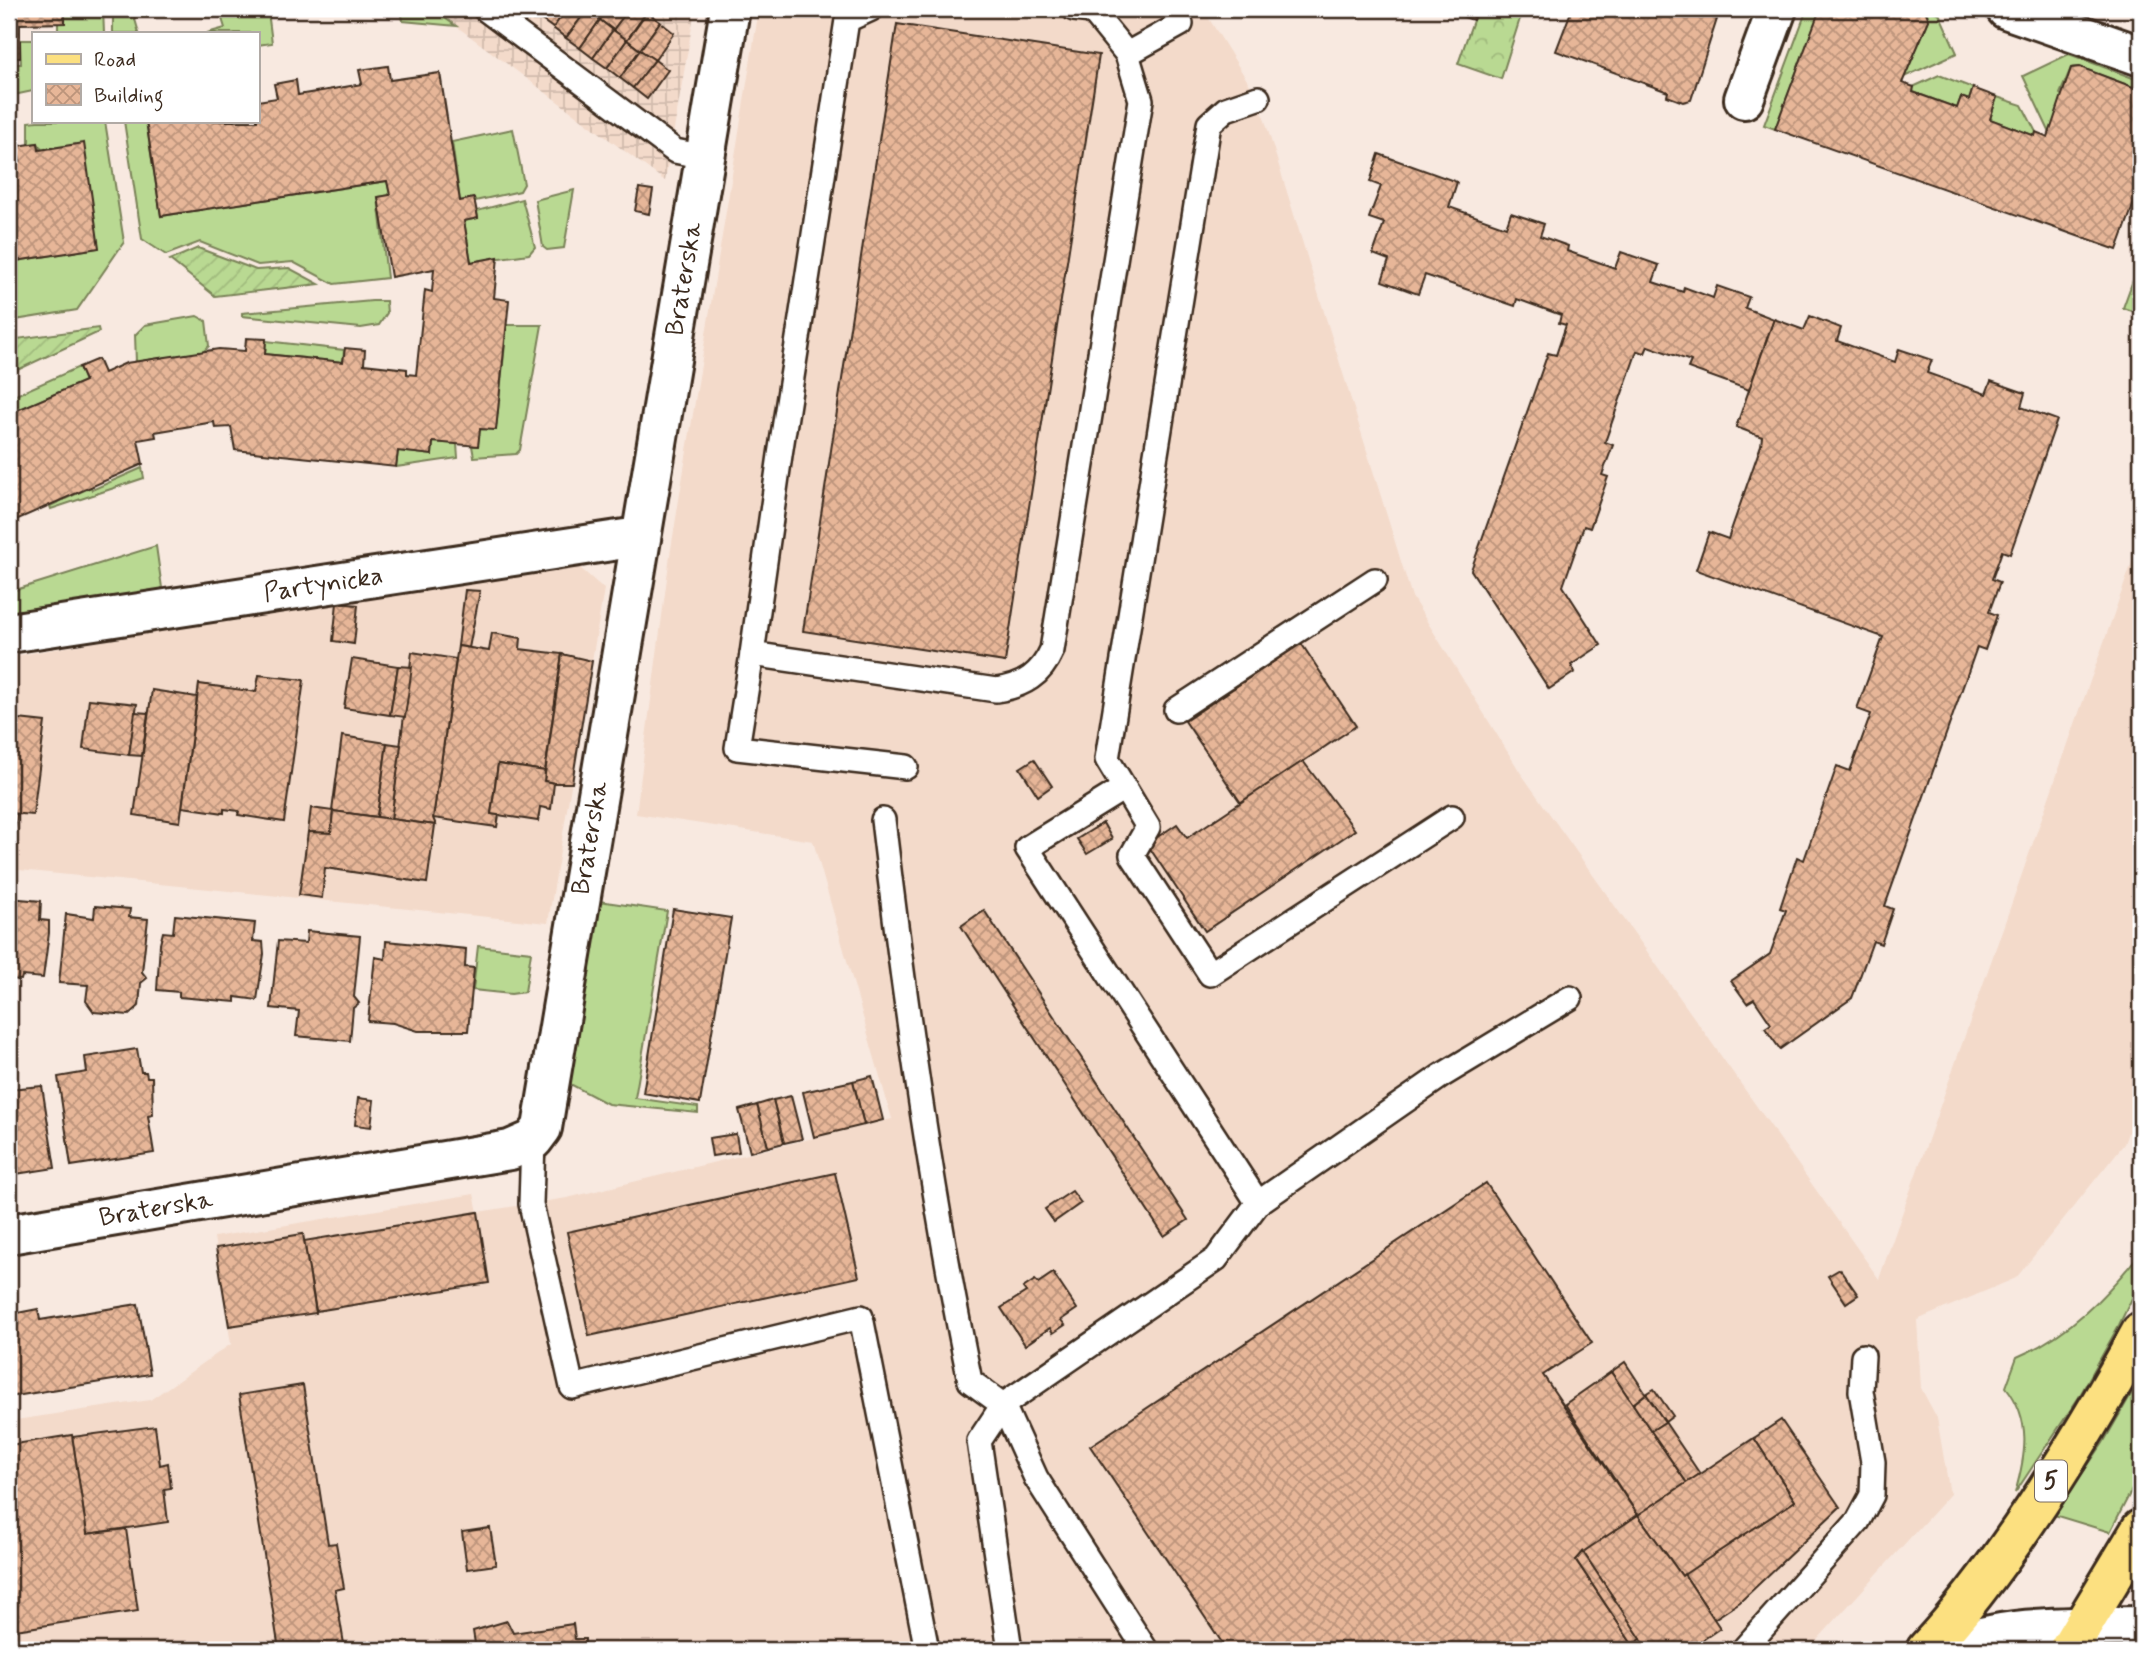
<svg xmlns="http://www.w3.org/2000/svg" width="2150" height="1659" viewBox="0 0 2150 1659" font-family="Mynerve,sans-serif">
	<defs>
		<pattern id="industrial-grid" width="8" height="8" patternUnits="userSpaceOnUse" patternTransform="scale(1.75)"><rect width="8" height="8" fill="#f3daca"/><path d="M0 4h8M4 0v8" fill="none" stroke="#d1bbad"/></pattern>
		<pattern id="park-crowns" width="20" height="18" patternUnits="userSpaceOnUse" patternTransform="scale(1.75)"><rect width="20" height="18" fill="#b9d992"/><path d="M2 6a3 3 0 1 1 6 0M12 15a3 3 0 1 1 6 0" fill="none" stroke="#a0ba7d"/></pattern>
		<pattern id="garden-furrows" width="10" height="10" patternUnits="userSpaceOnUse" patternTransform="scale(1.75)"><rect width="10" height="10" fill="#b9d992"/><path d="M-1 1l2-2M0 10L10 0M9 11l2-2" fill="none" stroke="#a0ba7d"/></pattern>
		<pattern id="building-cross-hatch" width="8" height="8" patternUnits="userSpaceOnUse" patternTransform="scale(1.75)"><rect width="8" height="8" fill="#e7b698"/><path d="M0 0l8 8M0 8l8-8" fill="none" stroke="#bc947b"/></pattern>
	</defs>
	<rect width="100%" height="100%" fill="#f8e9e0"/>
	<filter id="ink" filterUnits="userSpaceOnUse"><feTurbulence type="fractalNoise" baseFrequency=".0143" numOctaves="2"/><feDisplacementMap in="SourceGraphic" scale="14" xChannelSelector="R" yChannelSelector="G"/><feConvolveMatrix kernelMatrix="1 2 1 2 8 2 1 2 1" color-interpolation-filters="sRGB"/></filter>
	<g filter="url(#ink)">
		<g fill="#f3daca">
			<polygon points="759,9 1203,9 1258,98 1412,597 1520,772 1879,1279 2141,537 2141,1094 2124,1144 2016,1278 1917,1320 1921,1388 1937,1418 1950,1494 1808,1650 9,1650 9,1421 150,1400 231,1344 214,1237 474,1194 478,1212 567,1198 892,1119 813,841 636,814 670,555"/>
			<polygon points="578,566 604,589 548,923 9,869 9,657 337,600"/>
		</g>
		<polygon fill="url(#industrial-grid)" points="432,9 695,9 665,181 456,26"/>
		<g fill="#b9d992" stroke="#7a8258" stroke-width="2">
			<polygon points="65,9 103,9 104,33 58,33 58,23 65,23"/>
			<polygon points="113,9 132,9 139,33 113,33"/>
			<polygon points="219,9 273,9 268,11 272,43 257,45 257,33 207,33 225,28"/>
			<polygon points="401,9 432,9 456,26 403,21"/>
			<polygon points="1807,9 1820,9 1775,129 1764,125"/>
			<polygon points="1920,9 1939,13 1957,53 1904,77 1929,20 1927,12"/>
			<polygon points="20,40 33,40 33,91 9,96 9,64 21,64"/>
			<polygon points="2069,54 2141,81 2141,90 2079,67 2071,68 2060,94 2063,96 2050,133 2023,76"/>
			<polygon points="1939,75 1973,88 1969,100 1961,97 1957,108 1913,92 1913,87"/>
			<polygon points="1997,97 2022,105 2036,132 2035,136 1990,119"/>
			<polygon points="37,121 105,121 124,242 77,310 9,321 9,262 98,248 38,143 29,144 29,122"/>
			<polygon points="124,121 146,121 161,216 387,181 390,195 378,197 387,278 334,284 293,262 258,265 200,242 166,255 142,239"/>
			<polygon points="513,129 524,184 520,191 475,201 474,198 460,201 452,142"/>
			<polygon points="574,190 564,248 547,250 543,247 535,200"/>
			<polygon points="522,199 535,247 529,254 471,262 464,221 478,218 477,211"/>
			<polygon points="2141,258 2141,314 2123,308"/>
			<polygon points="372,301 386,301 387,313 379,325 361,328 242,316 242,313"/>
			<polygon points="197,316 206,321 209,346 203,352 136,362 135,335 145,325"/>
			<polygon points="507,325 542,325 520,450 516,454 474,457 472,446 478,446 480,429 496,430"/>
			<polygon points="266,341 344,350 343,362 265,354"/>
			<polygon points="79,367 85,381 13,412 9,398"/>
			<polygon points="433,442 457,444 458,458 396,467 398,451 432,455"/>
			<polygon points="142,468 144,478 51,509 50,506 91,487 92,490"/>
			<polygon points="156,546 163,595 9,621 9,592"/>
			<polygon points="599,901 667,911 635,1098 698,1107 698,1113 608,1104 570,1084"/>
			<polygon points="478,946 531,952 525,992 511,994 473,990"/>
			<path d="M2141 1252V1280L2119 1325 2079 1397 2015 1493C2026 1455 2032 1420 2006 1387L2017 1357C2069 1335 2106 1296 2141 1252Z"/>
			<polygon points="2141,1377 2141,1472 2110,1532 2054,1515 2103,1443"/>
		</g>
		<polygon fill="url(#park-crowns)" stroke="#7a8258" stroke-width="2" points="1477,9 1523,9 1501,79 1458,64"/>
		<g fill="url(#garden-furrows)" stroke="#7a8258" stroke-width="2">
			<polygon points="198,248 256,270 289,268 319,284 215,296 170,260"/>
			<polygon points="98,328 99,332 9,374 9,340"/>
		</g>
		<g fill="url(#building-cross-hatch)" stroke="#3b2a1e" stroke-width="2">
			<polygon points="9,9 65,9 65,23 20,24 20,58 9,58"/>
			<polygon points="546,9 567,9 553,28 539,18"/>
			<polygon points="567,9 587,10 566,38 553,28"/>
			<polygon points="588,9 608,9 600,20"/>
			<polygon points="608,9 629,9 613,30 600,20"/>
			<polygon points="629,9 642,9 647,12 627,40 613,30"/>
			<polygon points="1441,9 1477,9 1473,20"/>
			<polygon points="1572,9 1704,9 1703,13 1717,19 1691,100 1683,102 1667,96 1668,92 1556,51"/>
			<polygon points="1820,9 1925,10 1929,20 1902,83 1914,87 1913,92 1957,108 1961,97 1969,100 1973,88 1997,97 1990,119 2035,136 2036,132 2048,137 2071,68 2080,67 2141,90 2141,184 2117,250 1775,129"/>
			<polygon points="587,10 600,20 580,48 566,38"/>
			<polygon points="647,12 660,22 640,50 627,40"/>
			<polygon points="600,20 613,30 593,58 580,48"/>
			<polygon points="660,22 674,33 655,60 640,50"/>
			<polygon points="897,24 1099,55 1005,662 803,631"/>
			<polygon points="613,30 627,40 607,68 593,58"/>
			<polygon points="627,40 640,50 620,78 607,68"/>
			<polygon points="640,50 655,60 633,88 620,78"/>
			<polygon points="655,60 668,70 647,99 633,88"/>
			<polygon points="388,66 390,80 440,73 460,201 474,198 478,218 464,221 471,262 498,257 494,298 509,300 496,430 480,429 478,446 433,442 432,455 398,451 396,467 235,450 231,427 215,428 214,422 155,432 156,437 138,440 143,464 9,523 9,403 13,412 85,381 79,367 98,359 104,373 126,363 219,349 245,351 246,338 266,339 265,354 343,362 345,348 365,350 364,364 407,369 407,374 416,375 425,290 432,292 434,269 391,277 378,197 390,195 387,181 161,216 146,121 257,121 257,101 277,98 274,84 296,80 298,95 362,84 359,70"/>
			<polygon points="38,143 39,150 84,143 99,248 9,262 9,163 20,161 17,146"/>
			<polygon points="1379,154 1457,182 1449,207 1506,227 1511,213 1544,224 1540,236 1568,246 1567,251 1615,268 1621,252 1659,265 1653,282 1683,292 1684,287 1713,298 1717,286 1749,297 1745,308 1774,319 1749,390 1688,368 1691,361 1648,346 1645,353 1637,351 1605,442 1613,445 1602,475 1608,477 1590,528 1584,526 1563,586 1601,645 1571,665 1575,672 1549,689 1471,570 1548,353 1556,355 1566,325 1559,323 1561,315 1517,299 1515,306 1425,275 1418,294 1382,281 1389,260 1373,254 1384,223 1369,218 1381,186 1370,182"/>
			<polygon points="639,188 653,190 649,214 635,211"/>
			<polygon points="1810,316 1841,328 1837,341 1895,362 1899,349 1932,360 1927,373 1986,394 1991,381 2025,393 2021,407 2057,420 2010,554 2002,551 1992,579 2000,582 1989,612 1997,615 1985,650 1977,647 1885,906 1893,909 1881,944 1873,941 1852,998 1780,1049 1765,1028 1771,1024 1754,999 1747,1003 1731,981 1770,954 1786,910 1780,908 1797,857 1804,860 1837,766 1850,771 1871,714 1857,709 1883,637 1696,570 1709,532 1728,539 1761,445 1762,437 1736,427 1774,319 1804,330"/>
			<polygon points="465,590 480,591 469,648 458,646"/>
			<polygon points="337,603 358,605 354,644 333,641"/>
			<polygon points="492,633 521,638 520,649 562,654 545,771 498,764 491,814 499,815 497,827 433,818 458,646 489,651"/>
			<polygon points="1301,643 1356,726 1241,803 1185,721"/>
			<polygon points="412,652 456,659 433,818 436,825 391,819"/>
			<polygon points="562,654 592,661 572,783 554,783 544,781"/>
			<polygon points="352,659 398,666 390,715 344,708"/>
			<polygon points="398,666 412,667 405,717 390,715"/>
			<polygon points="259,675 304,680 284,822 238,815 239,811 224,809 224,813 182,807 199,684 256,692"/>
			<polygon points="152,690 197,697 180,822 134,815"/>
			<polygon points="89,699 137,704 129,755 83,749"/>
			<polygon points="135,712 148,713 142,756 129,755"/>
			<polygon points="9,718 45,722 33,815 9,813"/>
			<polygon points="342,736 387,743 377,817 332,811"/>
			<polygon points="387,743 401,745 391,819 377,817"/>
			<polygon points="1034,759 1052,786 1038,796 1020,768"/>
			<polygon points="1303,761 1355,830 1205,931 1147,844 1177,824 1187,838"/>
			<polygon points="498,764 545,771 544,781 554,783 551,809 540,807 538,821 491,814"/>
			<polygon points="311,808 333,811 331,833 308,832"/>
			<polygon points="333,811 435,825 427,883 325,868 322,898 299,895 308,832 331,833"/>
			<polygon points="9,813 17,814 12,851 9,851"/>
			<polygon points="1103,823 1112,839 1087,854 1077,839"/>
			<polygon points="9,898 41,901 40,920 49,921 49,933 43,978 22,976 21,980 9,979"/>
			<polygon points="95,906 130,909 129,917 148,919 142,972 147,978 141,983 139,1006 129,1015 94,1012 86,1001 88,985 59,983 66,914 94,918"/>
			<polygon points="673,909 731,918 700,1103 643,1093"/>
			<polygon points="984,910 1188,1220 1164,1236 961,926"/>
			<polygon points="175,915 255,923 253,941 263,942 264,954 257,1000 235,997 235,1002 179,997 179,992 157,990 160,944 163,932 173,933"/>
			<polygon points="307,931 360,936 354,997 359,1003 353,1008 350,1041 296,1036 299,1011 271,1008 278,941 306,943"/>
			<polygon points="386,941 466,949 465,967 474,968 468,1031 418,1031 393,1023 368,1021 375,957 385,959"/>
			<polygon points="137,1049 141,1072 146,1072 147,1077 152,1077 153,1115 148,1116 154,1153 71,1166 58,1077 87,1072 85,1057"/>
			<polygon points="872,1076 883,1120 864,1125 853,1081"/>
			<polygon points="853,1081 864,1125 814,1137 803,1092"/>
			<polygon points="42,1086 55,1168 9,1175 9,1089"/>
			<polygon points="791,1096 802,1139 784,1143 773,1100"/>
			<polygon points="358,1098 374,1100 371,1127 355,1125"/>
			<polygon points="773,1100 784,1143 768,1147 757,1105"/>
			<polygon points="757,1105 768,1147 750,1152 739,1110"/>
			<polygon points="736,1134 739,1152 712,1156 709,1138"/>
			<polygon points="835,1173 859,1277 589,1336 567,1232"/>
			<polygon points="1486,1183 1592,1343 1543,1375 1638,1515 1576,1560 1636,1650 1227,1650 1090,1446"/>
			<polygon points="1072,1191 1081,1203 1054,1222 1045,1209"/>
			<polygon points="478,1212 489,1283 316,1311 304,1241"/>
			<polygon points="303,1234 316,1313 229,1326 216,1248"/>
			<polygon points="1840,1269 1858,1295 1846,1303 1828,1276"/>
			<polygon points="1053,1273 1077,1309 1061,1320 1065,1325 1053,1333 1050,1328 1025,1345 1001,1308 1026,1292 1023,1288 1035,1280 1038,1283"/>
			<polygon points="138,1304 150,1374 9,1397 9,1325 19,1323 17,1313 38,1309 40,1320"/>
			<polygon points="1625,1362 1646,1394 1633,1404 1611,1372"/>
			<polygon points="1611,1372 1687,1483 1638,1515 1565,1404"/>
			<polygon points="303,1385 328,1544 336,1543 344,1588 335,1590 345,1650 279,1650 239,1395"/>
			<polygon points="1654,1389 1673,1416 1665,1422 1646,1394"/>
			<polygon points="1646,1394 1665,1422 1651,1431 1633,1404"/>
			<polygon points="1781,1420 1840,1507 1740,1602 1714,1619 1684,1574 1795,1501 1754,1438"/>
			<polygon points="1665,1422 1700,1474 1687,1483 1651,1431"/>
			<polygon points="155,1426 160,1465 168,1463 171,1488 164,1489 168,1522 87,1534 72,1437"/>
			<polygon points="72,1435 87,1534 126,1529 138,1611 9,1631 9,1445"/>
			<polygon points="1754,1438 1795,1501 1682,1576 1638,1515"/>
			<polygon points="1638,1515 1682,1576 1684,1574 1720,1628 1688,1650 1648,1650 1583,1552"/>
			<polygon points="490,1528 496,1565 467,1569 462,1532"/>
			<polygon points="1583,1552 1641,1639 1633,1644 1637,1650 1636,1650 1576,1560"/>
			<polygon points="507,1621 513,1633 573,1624 575,1639 585,1639 585,1650 476,1650 473,1631"/>
		</g>
		<g fill="none" stroke-linecap="round" stroke-linejoin="round">
			<defs>
				<g id="service">
					<polyline points="485,9 675,151 704,157"/>
					<path d="M871 9 847 20 780 455 752 654 996 690C1024 686 1041 675 1052 650L1141 100 1127 54 1092 11 1074 9"/>
					<polyline points="1127,54 1181,24"/>
					<polyline points="1258,98 1226,109 1209,124 1107,759 1148,827 1132,855 1210,974 1452,817"/>
					<polyline points="752,654 737,748 906,767"/>
					<polyline points="1176,710 1375,580"/>
					<polyline points="1124,788 1027,848 1258,1203"/>
					<path d="M883 820C905 1006 932 1197 970 1381L1003 1405 979 1441 1010 1650"/>
					<polyline points="533,1140 531,1204 572,1387 861,1317 927,1650"/>
					<polyline points="1146,1650 1036,1478 1003,1405 1216,1259 1258,1203 1441,1076 1570,998"/>
					<polyline points="1743,1650 1858,1521 1872,1495 1873,1462 1861,1391 1863,1356"/>
				</g>
				<g id="minor">
					<polyline points="2006,9 2141,56"/>
					<polyline points="1744,99 1777,9"/>
					<path id="s1" d="M9 633 625 539 639 541"/>
					<path id="s2" d="M9 1234 510 1150 533 1140 542 1128 730 9"/>
				</g>
				<path id="secondary" d="M1940 1650C2004 1624 2073 1627 2141 1626"/>
				<g id="primary">
					<path d="M1926 1650C2007 1563 2083 1437 2141 1332"/>
					<polyline points="2068,1650 2141,1529"/>
				</g>
			</defs>
			<use href="#service" stroke="#3b2a1e" stroke-width="28"/>
			<use href="#minor" stroke="#3b2a1e" stroke-width="44"/>
			<use href="#secondary" stroke="#3b2a1e" stroke-width="44"/>
			<use href="#primary" stroke="#3b2a1e" stroke-width="44"/>
			<use href="#service" stroke="#fff" stroke-width="23"/>
			<use href="#minor" stroke="#fff" stroke-width="38"/>
			<use href="#secondary" stroke="#fff" stroke-width="38"/>
			<use href="#primary" stroke="#fce080" stroke-width="38"/>
		</g>
	</g>
	<g text-anchor="middle" dominant-baseline="central" stroke-width="5" stroke-linejoin="round" paint-order="stroke">
		<rect fill="#fff" stroke="#766a62" stroke-width="2" x="2035" y="1460.5" width="32" height="41" rx="5"/>
		<g font-size="24" font-weight="bold" fill="#3b2a1e">
			<text x="2051" y="1481">5</text>
		</g>
		<g font-size="26" fill="#3b2a1e" stroke="#fff">
			<text stroke="none"><textPath href="#s2" startOffset="1409">Braterska</textPath></text>
			<text stroke="none"><textPath href="#s1" startOffset="318">Partynicka</textPath></text>
			<text stroke="none"><textPath href="#s2" startOffset="842">Braterska</textPath></text>
			<text stroke="none"><textPath href="#s2" startOffset="149">Braterska</textPath></text>
		</g>
	</g>
	<rect width="2150" height="1659" fill="none" stroke="#fff" stroke-width="35"/>
	<rect x="18" y="18" width="2115" height="1624" fill="none" stroke="#3b2a1e" stroke-width="2.5" filter="url(#ink)"/>
	<rect x="32" y="32" width="228" height="91" fill="#ffffff" stroke="#b1aaa5" stroke-width="2"/>
	<rect x="46" y="54" width="35" height="10" fill="#fce080" stroke="#b1aaa5" stroke-width="2"/>
	<text x="94" y="66" font-size="21" fill="#3b2a1e">Road</text>
	<rect x="46" y="84" width="35" height="21" fill="url(#building-cross-hatch)" stroke="#b1aaa5" stroke-width="2"/>
	<text x="94" y="102" font-size="21" fill="#3b2a1e">Building</text>
</svg>
